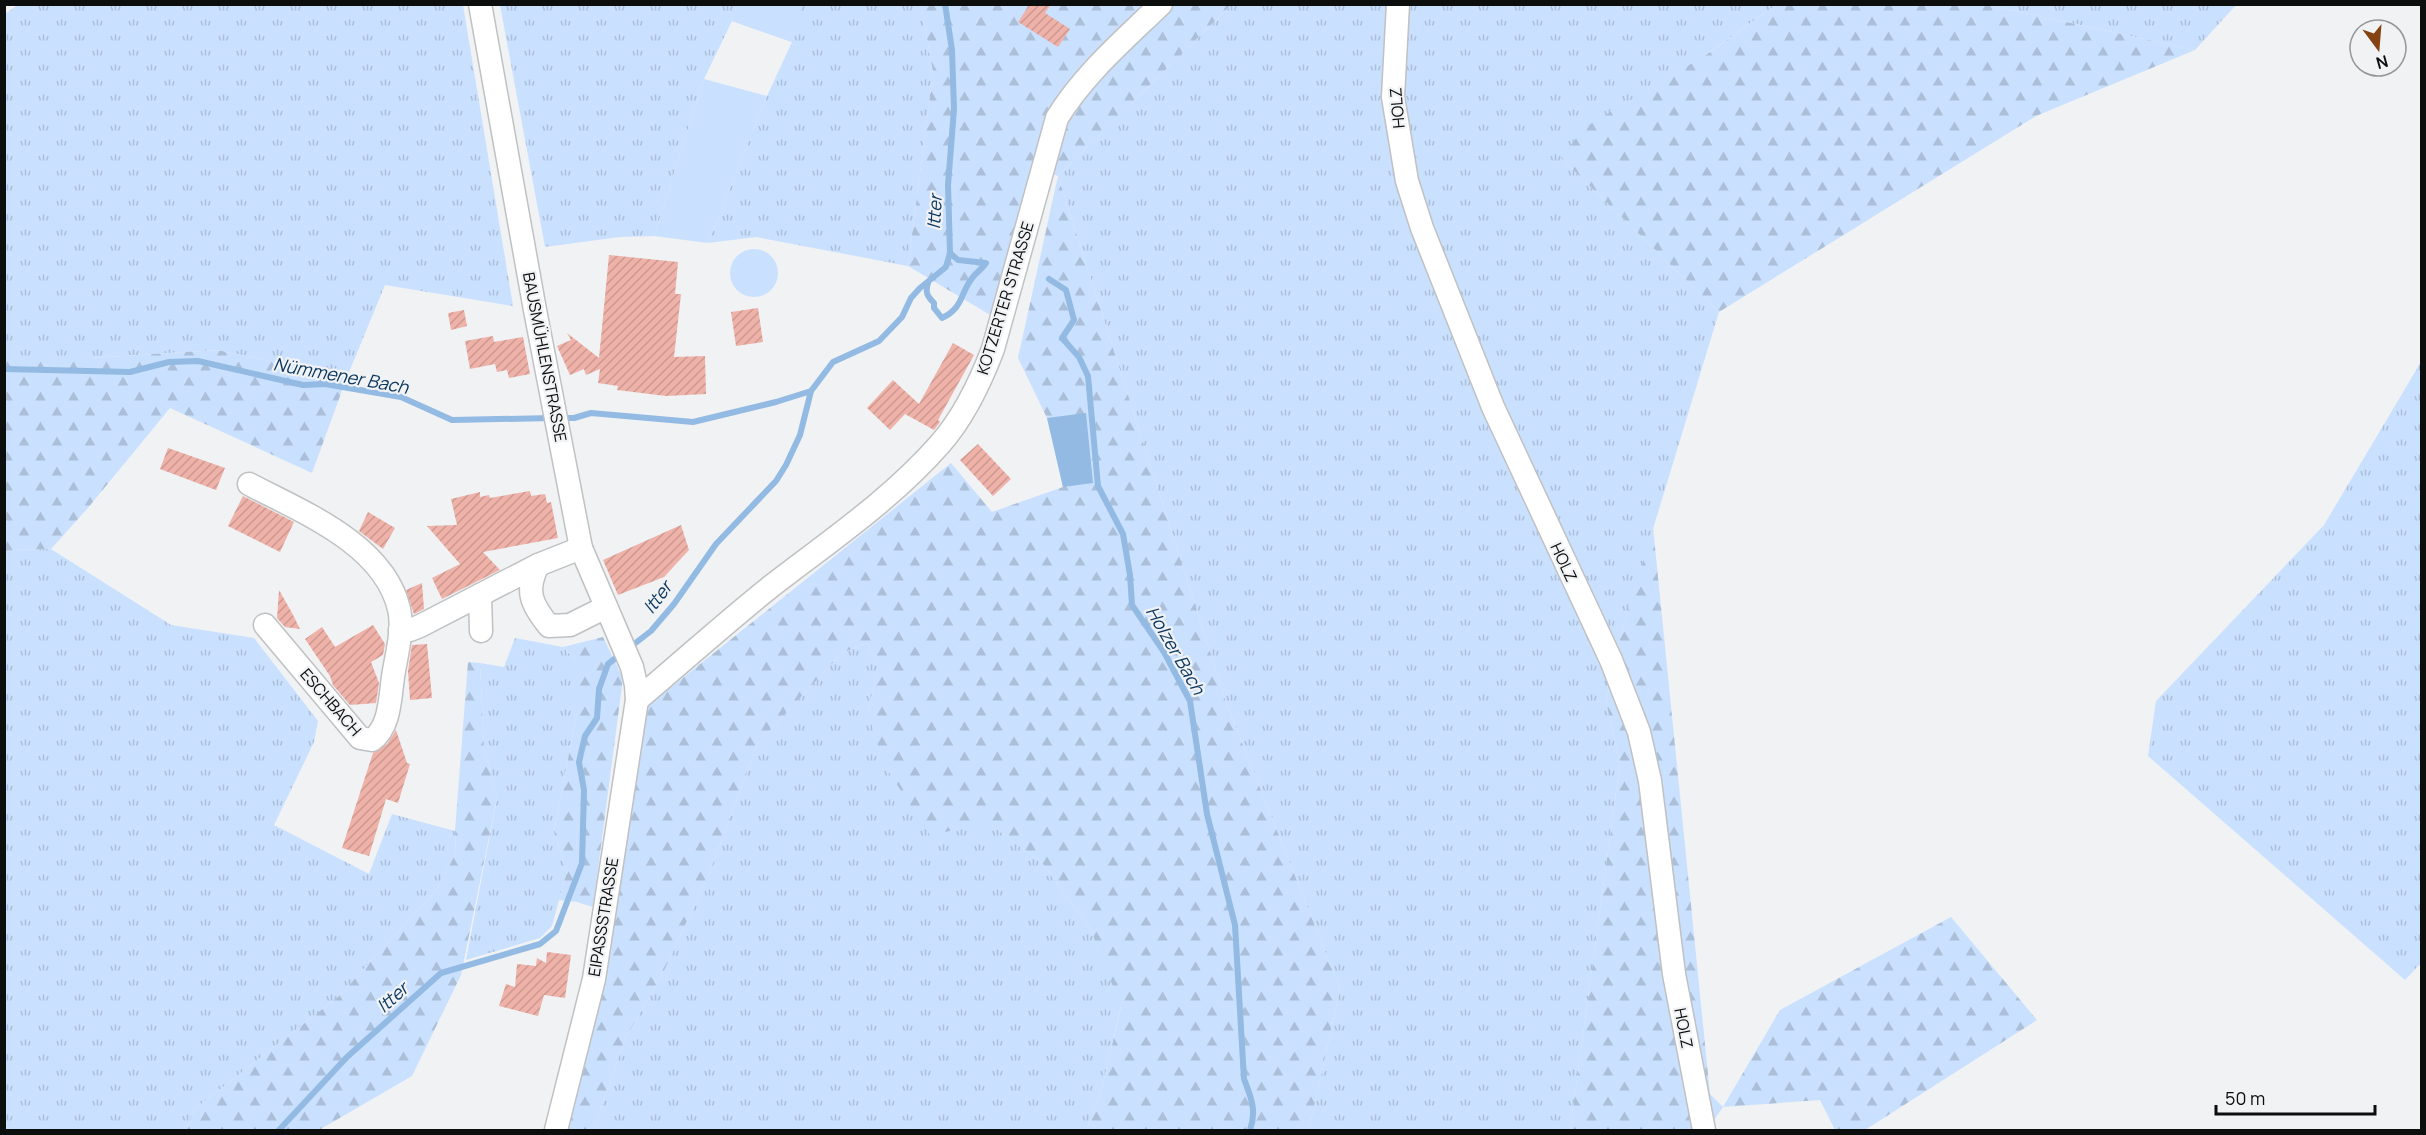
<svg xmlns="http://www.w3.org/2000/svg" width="2426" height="1135" viewBox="0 0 2426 1135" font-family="Manrope,sans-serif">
	<defs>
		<pattern id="grass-tufts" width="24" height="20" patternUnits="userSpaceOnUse" patternTransform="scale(1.5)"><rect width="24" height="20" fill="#cae0ff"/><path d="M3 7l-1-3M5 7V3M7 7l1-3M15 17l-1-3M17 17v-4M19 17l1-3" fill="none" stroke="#acbfd9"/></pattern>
		<pattern id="forest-firs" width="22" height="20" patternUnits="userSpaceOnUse" patternTransform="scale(1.5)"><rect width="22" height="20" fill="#cae0ff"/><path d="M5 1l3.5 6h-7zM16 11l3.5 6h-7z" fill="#acbfd9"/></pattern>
		<pattern id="building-hatch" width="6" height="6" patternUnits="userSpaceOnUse" patternTransform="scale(1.5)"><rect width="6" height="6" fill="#efb2a9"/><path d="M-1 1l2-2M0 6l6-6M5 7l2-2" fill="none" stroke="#cc9890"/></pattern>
	</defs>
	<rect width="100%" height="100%" fill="#f0f2f4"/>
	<g fill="url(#grass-tufts)">
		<polygon points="19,4 463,5 513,306 385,285 347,377 217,350 89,358 5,358 5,14"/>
		<polygon points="500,5 921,5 933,72 908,266 756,237 708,243 767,96 792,42 732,21 704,79 654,236 620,237 545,247"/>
		<polygon points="1231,5 1776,5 1561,158 1719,312 1621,634 1606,702 1620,763 1570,1130 1309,1130 1340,989 1227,705 1058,176"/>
		<polygon points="1988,5 2236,4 2236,5 2195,50"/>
		<polygon points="2421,362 2422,962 2405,980 2148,756 2156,701 2324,525"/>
		<polygon points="51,549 171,625 254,638 318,721 314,742 274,825 369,874 392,814 455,831 456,853 435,892 339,996 195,1109 186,1130 5,1130 5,560 9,550"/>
		<polygon points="515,638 563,647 577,661 577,712 554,832 567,871 552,926 540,938 466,960 497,798 484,748 480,663 504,667"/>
		<polygon points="867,643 878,667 868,713 989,823 1042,863 1090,928 1121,1006 1101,1092 1086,1130 593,1130 626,1037 663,973 710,871 758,743 842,653"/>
	</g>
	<g fill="url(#forest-firs)">
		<polygon points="921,5 1231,5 1058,176 1227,705 1340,989 1309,1130 1086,1130 1101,1092 1121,1007 1090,928 1042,863 989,823 930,835 884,765 868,713 878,667 867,643 842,653 758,743 710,871 663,973 626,1037 593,1130 563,1130 644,709 951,463 992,512 1063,487 1047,418 1018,358 1058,176 1031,166 992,316 908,266 933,72"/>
		<polygon points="1776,5 1988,5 2195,50 2036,116 1719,312 1561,158 1584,128 1706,55"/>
		<polygon points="217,350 347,377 312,473 170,408 87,509 51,549 9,550 5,560 5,358 89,358"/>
		<polygon points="1653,527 1710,1094 1723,1107 1780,1010 1951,917 2037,1020 1865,1130 1835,1130 1820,1100 1723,1107 1707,1130 1570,1130 1620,763 1606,702 1621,634"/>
		<polygon points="603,637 623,678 593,907 577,902 559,900 567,871 554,832 577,712 577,661 563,647"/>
		<polygon points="468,662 480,663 484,748 497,798 461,975 412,1076 319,1130 186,1130 195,1109 339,996 435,892 456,853 455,831"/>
	</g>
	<g fill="#cae0ff">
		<polygon points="737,5 802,5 792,42 732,21"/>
		<polygon points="704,79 767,96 708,243 654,236"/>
		<circle cx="754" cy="273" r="24"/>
	</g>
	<polygon fill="#92bae3" points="1086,413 1093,483 1063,487 1047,418"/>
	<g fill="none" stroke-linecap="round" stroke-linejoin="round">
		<g stroke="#92bae3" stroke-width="6">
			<path d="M1049 279 1066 290 1074 320 1062 338 1079 357 1088 376 1098 486 1123 534 1130 575 1132 605 1164 652 1190 701 1207 814 1235 925 1244 1079C1251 1097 1257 1111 1250 1130"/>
			<path d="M928 283C925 292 927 296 934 303V308L942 318C964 308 960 292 973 277 977 272 982 269 986 263L958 260 950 253"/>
			<polyline points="4,369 130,372 169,362 198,361 303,385 325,384 401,397 452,420 552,418"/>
			<polyline points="562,418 574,418 591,413 693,422 776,402 811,391"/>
			<polyline points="629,648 651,631 674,604 716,544 776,481 786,465 800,435 811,391 833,362 879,341 902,317 911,298 920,288 946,267 950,253 948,185 954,109 952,50 945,4"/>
			<polyline points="279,1130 347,1057 441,973 540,944 556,931 582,863 584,790 579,762 585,736 597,718 599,689 608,664 621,654"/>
		</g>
	</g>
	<g fill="url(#building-hatch)">
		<polygon points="1030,4 1051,4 1045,13 1070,29 1058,47 1018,22"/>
		<polygon points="609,255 678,262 675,294 681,294 674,357 705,356 706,394 666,396 617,390 618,386 598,383 600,369 586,375 584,369 570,375 557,346 571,340 567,333 599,358"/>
		<polygon points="758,308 763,342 736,346 731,312"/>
		<polygon points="464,310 467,326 451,330 448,313"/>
		<polygon points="493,336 494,342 523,337 530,374 509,378 507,370 497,372 495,364 470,369 465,341"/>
		<polygon points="953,343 974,355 938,420 940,422 934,430 905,414 890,430 867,408 893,380 919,404"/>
		<polygon points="978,444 1011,479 993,496 960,460"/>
		<polygon points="168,448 225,468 216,490 160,469"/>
		<polygon points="530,491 531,496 545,494 547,503 551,502 558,538 483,552 500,570 442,599 432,578 460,564 427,526 457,525 451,499 480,492 480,497 489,495 490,498"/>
		<polygon points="243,496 294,522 280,552 228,526"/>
		<polygon points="368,512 395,528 383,549 359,531"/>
		<polygon points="681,525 689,550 664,577 618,595 603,560"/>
		<polygon points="422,583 424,609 414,614 406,590"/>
		<polygon points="279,590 292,613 300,629 285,627 277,618"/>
		<polygon points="373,625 385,644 383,655 371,662 379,683 376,703 350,705 333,685 330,676 305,639 322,627 335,647"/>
		<polygon points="427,644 432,698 410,700 408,671 412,645"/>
		<polygon points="396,730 407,763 410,764 398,803 386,799 369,856 342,848 373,753 387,744"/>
		<polygon points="547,952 571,955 565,998 544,995 538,1016 499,1006 506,984 515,987 517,964 536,966 537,958 546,963"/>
	</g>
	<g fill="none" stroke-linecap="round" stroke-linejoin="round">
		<defs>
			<g id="minor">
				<polyline points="480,4 535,310 581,548 632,667 636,685 637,700 594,979 556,1130"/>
				<polyline points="1398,4 1393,97 1407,181 1422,228 1493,407 1611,660 1639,732 1650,781 1674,974 1704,1130"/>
				<path d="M249 484C302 512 384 544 399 609 404 630 396 656 393 677 390 698 390 727 372 740L360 738 265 625"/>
				<path d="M538 565C525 591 531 604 549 626L570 625 606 607"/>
				<polyline points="480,595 481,631"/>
				<polyline points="400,630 410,630 420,626 538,565 581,548"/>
				<path d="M637 700C681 663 724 624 769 588 827 543 891 500 940 444 964 417 980 383 993 349L1057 118C1084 74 1124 40 1161 4"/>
			</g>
		</defs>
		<use href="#minor" stroke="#bfc1c2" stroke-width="25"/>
		<use href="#minor" stroke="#fff" stroke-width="22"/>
	</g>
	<g text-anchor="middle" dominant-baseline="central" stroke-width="4.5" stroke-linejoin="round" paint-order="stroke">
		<g font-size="16" fill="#0c0d0d" stroke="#f0f2f4">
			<text transform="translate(1397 108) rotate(-95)">HOLZ</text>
			<text transform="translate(1005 298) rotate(-73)">KOTZERTER STRASSE</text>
			<text transform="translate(545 357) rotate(79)">BAUSMÜHLENSTRASSE</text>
			<text transform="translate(1564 562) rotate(65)">HOLZ</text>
			<text transform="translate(331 702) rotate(49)">ESCHBACH</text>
			<text transform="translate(603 917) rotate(-81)">EIPASSSTRASSE</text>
			<text transform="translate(1684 1028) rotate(79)">HOLZ</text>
		</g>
		<g font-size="18" font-style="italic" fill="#0a365d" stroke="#f0f2f4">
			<text transform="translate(934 212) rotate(-87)">Itter</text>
			<text transform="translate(341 375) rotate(10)">Nümmener Bach</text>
			<text transform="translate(657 597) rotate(-53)">Itter</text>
			<text transform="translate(1176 650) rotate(60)">Holzer Bach</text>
			<text transform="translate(392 997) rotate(-42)">Itter</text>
		</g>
	</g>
	<rect width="2426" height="1135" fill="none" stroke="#0c0d0d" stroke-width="12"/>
	<g transform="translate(2378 48) rotate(164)"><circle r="28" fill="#f0f2f4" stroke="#959698" stroke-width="1.5"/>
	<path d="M0-4.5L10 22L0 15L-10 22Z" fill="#854213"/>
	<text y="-9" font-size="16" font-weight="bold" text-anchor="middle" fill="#0c0d0d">N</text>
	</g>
	<path d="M2216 1105v9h159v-9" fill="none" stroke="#0c0d0d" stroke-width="3"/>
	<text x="2225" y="1105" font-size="18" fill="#0c0d0d" stroke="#f0f2f4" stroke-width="4.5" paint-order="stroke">50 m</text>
</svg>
